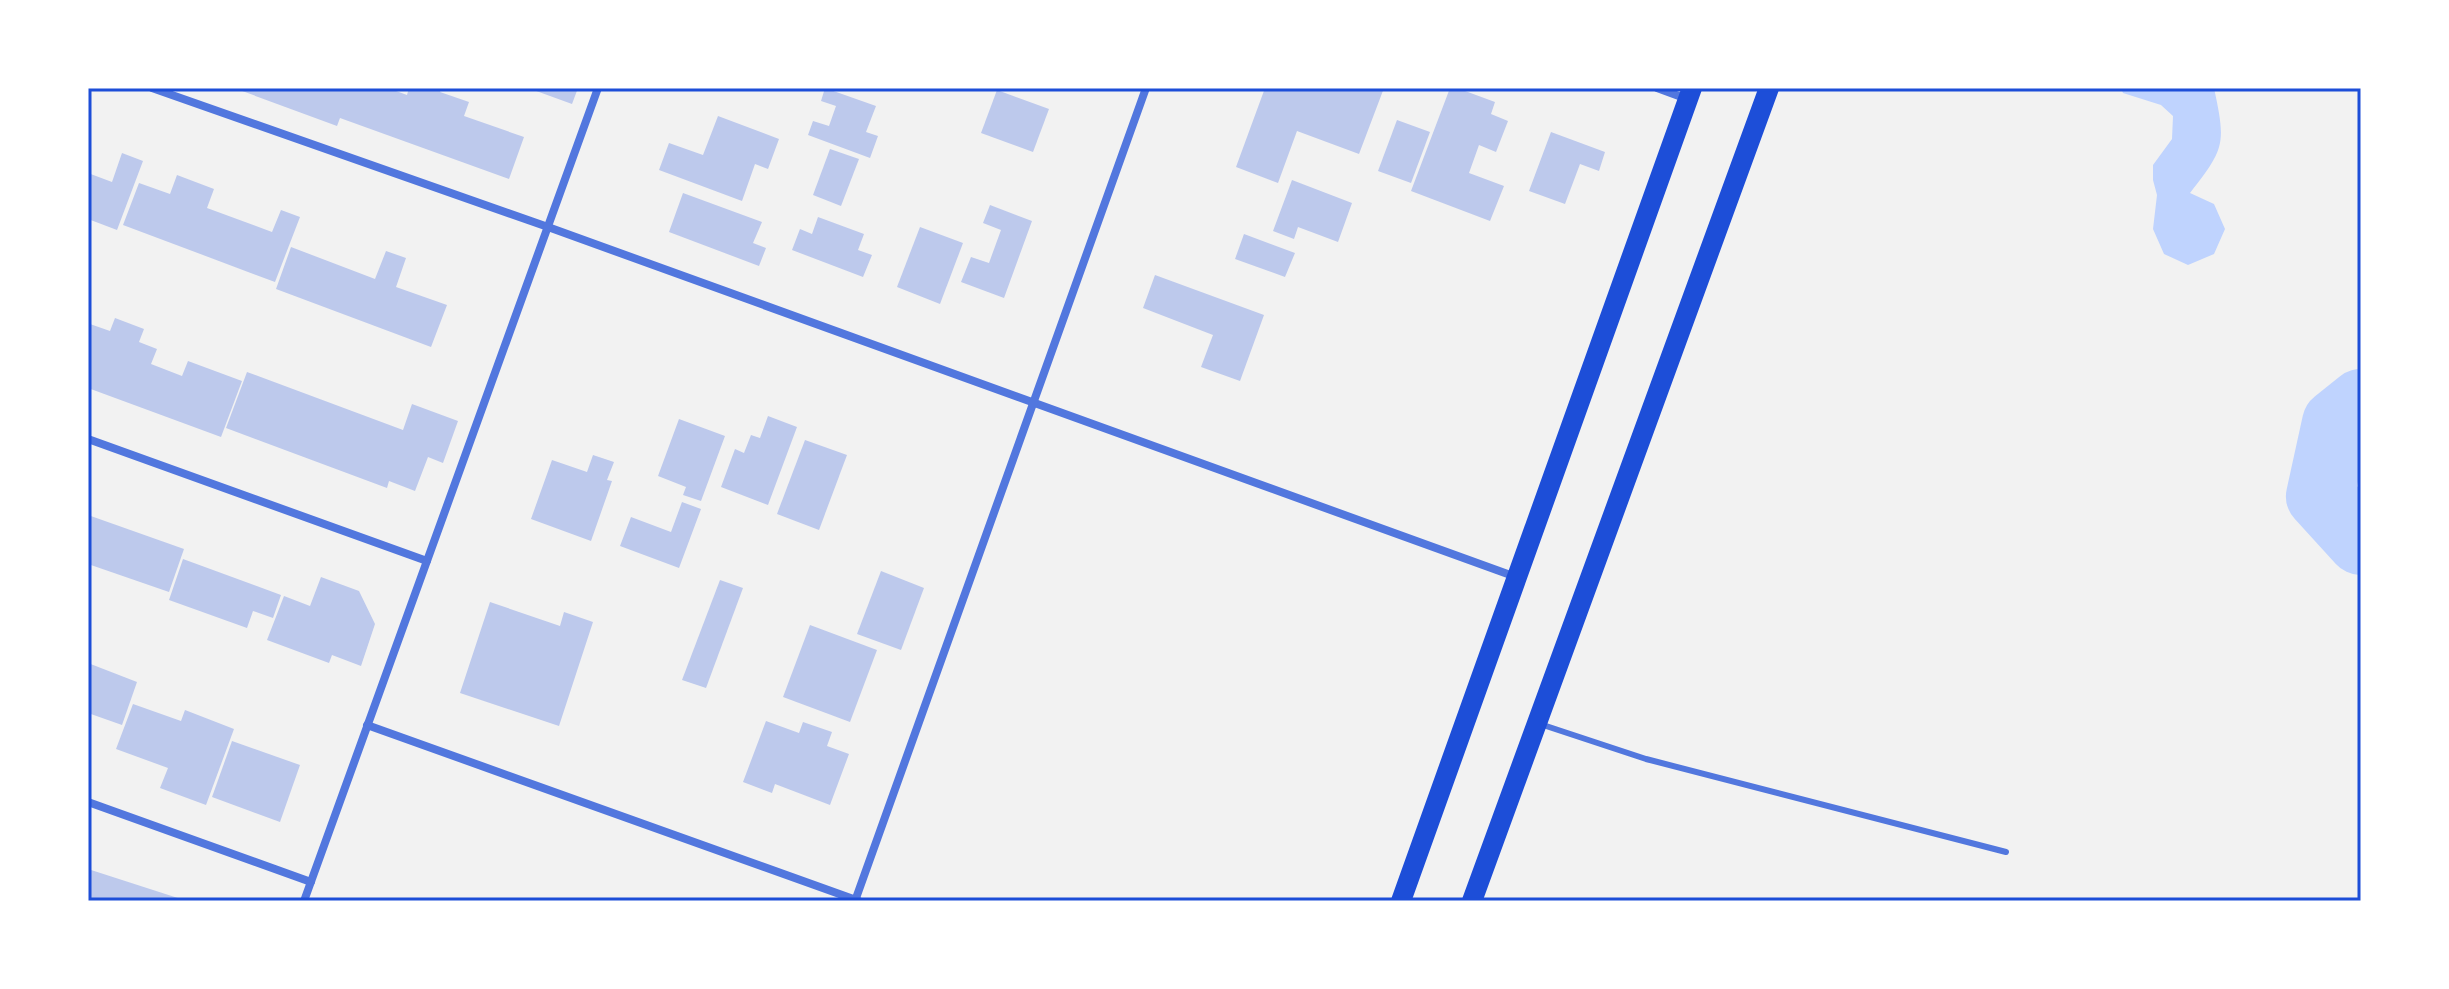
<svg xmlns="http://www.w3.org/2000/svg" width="2449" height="989" viewBox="0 0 2449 989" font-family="Cabin,sans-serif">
	<rect width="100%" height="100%" fill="#f2f2f2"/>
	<path fill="#bfd3fe" d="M2121 88H2214C2226 144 2225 148 2190 193L2214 204 2225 229 2214 254 2188 265 2164 254 2153 229 2157 195 2153 180V165L2172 139 2173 116 2161 105 2123 93Z"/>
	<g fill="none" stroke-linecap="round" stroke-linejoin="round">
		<polyline stroke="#bfd3fe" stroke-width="68" points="2361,403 2336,423 2320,496 2361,541"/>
	</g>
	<g fill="#bdc9ec">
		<polygon points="234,88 388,88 407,95 409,88 442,88 440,92 469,102 464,116 524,137 509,179 340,118 337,126"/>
		<polygon points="528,88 578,88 572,104"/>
		<polygon points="825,88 876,106 866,132 878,136 870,158 808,135 813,121 829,126 836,106 821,101"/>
		<polygon points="1265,88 1384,88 1359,154 1297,131 1278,183 1236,167"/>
		<polygon points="1450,88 1457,88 1495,102 1491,114 1508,121 1496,152 1479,145 1469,173 1504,186 1490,221 1411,191"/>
		<polygon points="997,90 1049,109 1033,152 981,133"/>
		<polygon points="718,116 779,139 768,169 755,164 742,201 659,170 669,143 703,155"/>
		<polygon points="1397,120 1430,132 1411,183 1378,171"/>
		<polygon points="1551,132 1605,152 1599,171 1580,164 1565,204 1529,191"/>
		<polygon points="830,149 859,159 841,206 813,195"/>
		<polygon points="122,153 143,161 117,230 88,219 88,173 112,182"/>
		<polygon points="177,175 214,189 207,208 272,232 281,210 300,217 275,282 123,225 139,183 170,194"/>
		<polygon points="1292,180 1352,203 1338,242 1298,227 1294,239 1273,231"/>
		<polygon points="683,193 762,222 753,243 766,248 759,266 669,232"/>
		<polygon points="990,205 1032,221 1004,298 961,282 971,257 989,263 1001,230 983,223"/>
		<polygon points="818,217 864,234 858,250 872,255 863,277 792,250 800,229 812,234"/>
		<polygon points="920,227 963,243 940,304 897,287"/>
		<polygon points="1244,234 1295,253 1285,277 1235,259"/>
		<polygon points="291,247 375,279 386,251 406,258 396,287 447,305 431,347 276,289"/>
		<polygon points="1155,275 1264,315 1240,381 1201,367 1213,335 1143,308"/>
		<polygon points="115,318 144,329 139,342 157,349 151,364 182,376 188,361 242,381 221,437 88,388 90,324 110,331"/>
		<polygon points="247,372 403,430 412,404 458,421 443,463 428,457 415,491 389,481 387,488 226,428"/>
		<polygon points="768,416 797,427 768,505 721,487 735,449 744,453 751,435 760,438"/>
		<polygon points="679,419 725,436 701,501 683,495 686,487 658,476"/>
		<polygon points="805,440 847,455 819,530 777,514"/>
		<polygon points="593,455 614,462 607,480 612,481 591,541 531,519 552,460 587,472"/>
		<polygon points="682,502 701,509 679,568 620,546 631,517 671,532"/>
		<polygon points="88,515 184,549 169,592 88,564"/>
		<polygon points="183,559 281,595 273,618 253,611 247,628 169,600"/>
		<polygon points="881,571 924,588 901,650 857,634"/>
		<polygon points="321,577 359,591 375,624 361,666 332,655 329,663 267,640 284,596 310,606"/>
		<polygon points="720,580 743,588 706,688 682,680"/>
		<polygon points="490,602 560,626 564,612 593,622 559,726 460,693"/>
		<polygon points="810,625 877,650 850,722 783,697"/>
		<polygon points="88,663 137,682 122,725 88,713"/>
		<polygon points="133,704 181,721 185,710 234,729 206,805 160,788 168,768 116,749"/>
		<polygon points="766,721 799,733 803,722 832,732 827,746 849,754 830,805 775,784 772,793 743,782"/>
		<polygon points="232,741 300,765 280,822 212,797"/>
		<polygon points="88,869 184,900 184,901 88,901"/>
	</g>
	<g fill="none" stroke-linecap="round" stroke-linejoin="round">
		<polyline stroke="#5277de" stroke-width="6" points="1540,724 1646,759 2006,852"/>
		<g stroke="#5277de" stroke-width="8">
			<polyline points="152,88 548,227 1516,577"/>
			<polyline points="1657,88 1687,99"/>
			<polyline points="88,439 427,561"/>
			<polyline points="367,725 859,901"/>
			<polyline points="88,802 311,882"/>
			<polyline points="304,901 598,88"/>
			<polyline points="855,901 1146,88"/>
		</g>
		<g stroke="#1d4ed8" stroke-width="20">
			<polyline points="1401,901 1692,88"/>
			<polyline points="1472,901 1769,88"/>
		</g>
	</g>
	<rect width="2449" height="989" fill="none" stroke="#ffffff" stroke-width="180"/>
	<rect x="90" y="90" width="2269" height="809" fill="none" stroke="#1d4ed8" stroke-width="3"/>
</svg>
